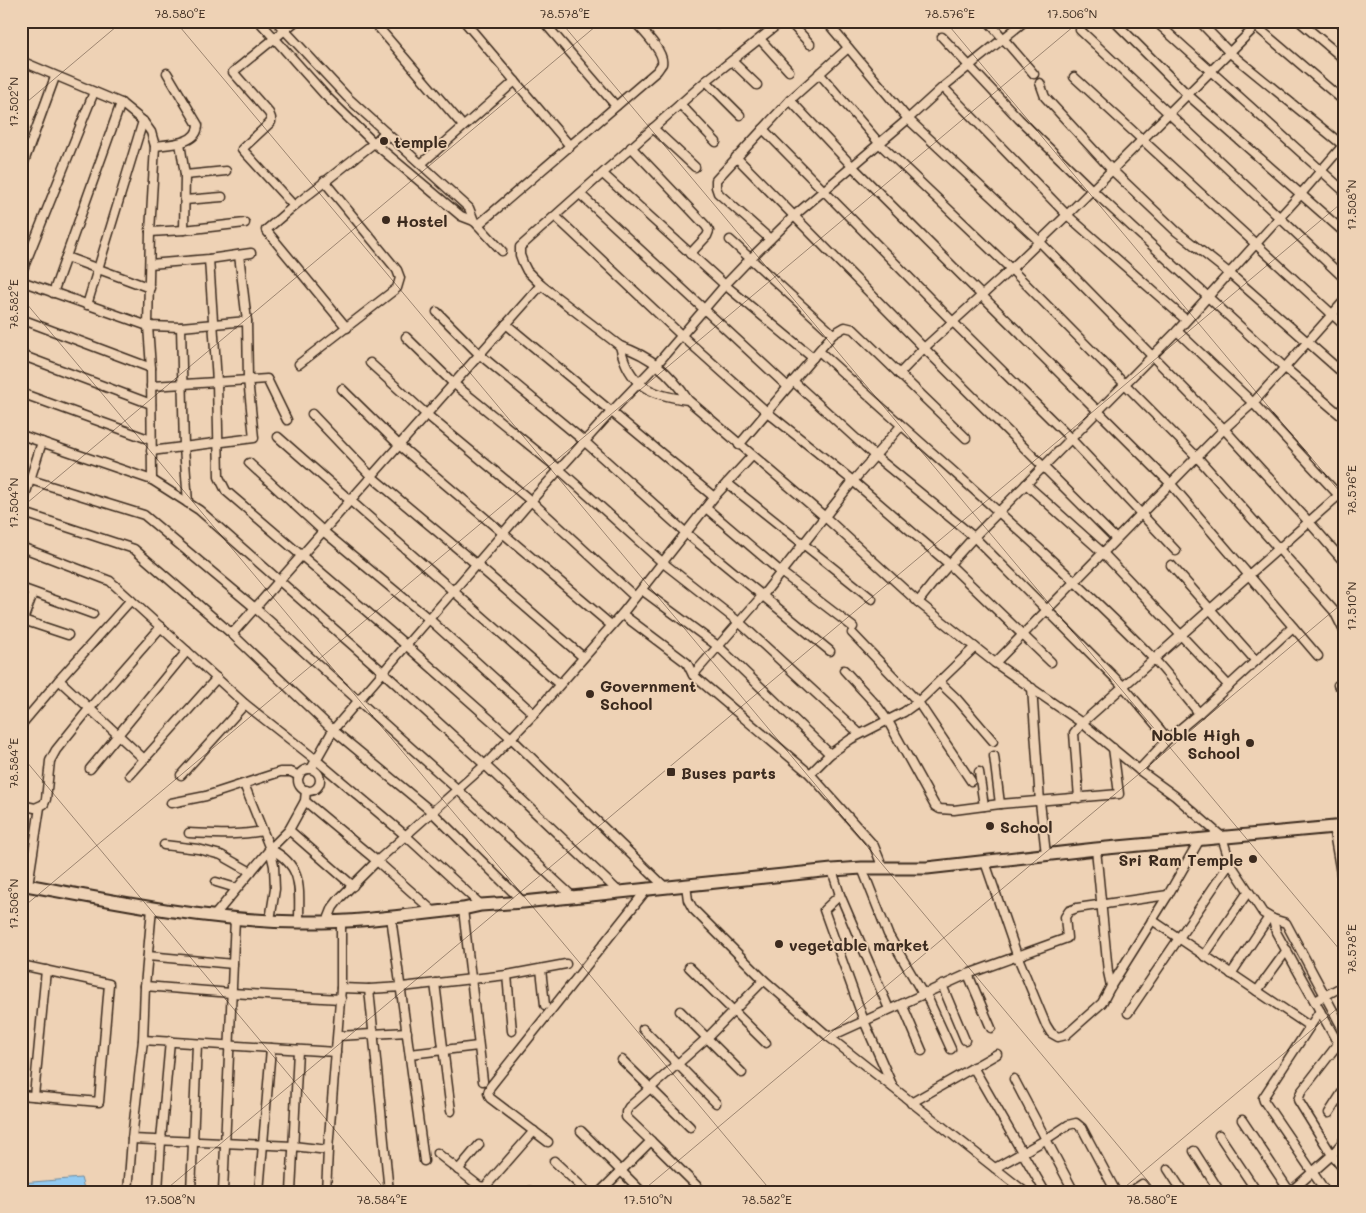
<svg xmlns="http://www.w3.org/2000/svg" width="1366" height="1213" viewBox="0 0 1366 1213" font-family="Mali,sans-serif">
	<rect width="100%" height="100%" fill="#eed2b5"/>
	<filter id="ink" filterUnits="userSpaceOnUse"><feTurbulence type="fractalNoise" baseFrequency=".02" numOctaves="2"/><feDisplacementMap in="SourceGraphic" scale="10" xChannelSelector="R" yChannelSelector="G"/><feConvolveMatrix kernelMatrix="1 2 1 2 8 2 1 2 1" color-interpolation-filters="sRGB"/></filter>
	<g filter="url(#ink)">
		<polygon fill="#93cbf2" stroke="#708b9d" points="81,1178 85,1192 21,1192 21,1183"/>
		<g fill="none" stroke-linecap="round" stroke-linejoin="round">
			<defs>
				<g id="street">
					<path d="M259 21 325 95 374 143 461 216 474 221 478 225 657 71C658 70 661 65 662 64 665 52 642 30 634 21"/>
					<polyline points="276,21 347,97 469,208 474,221"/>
					<polyline points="373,21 463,126"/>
					<polyline points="464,21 570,146"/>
					<polyline points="543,21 616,106"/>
					<polyline points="711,21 717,24 723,21"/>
					<polyline points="789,21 810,44"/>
					<polyline points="826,21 908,119 1039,241 1224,429 1309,522 1345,563"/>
					<polyline points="988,21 1034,74"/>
					<polyline points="1114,21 1188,95 1345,233"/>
					<polyline points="1155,21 1345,192"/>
					<polyline points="1199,21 1230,53 1345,147"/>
					<polyline points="1250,21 1345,102"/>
					<polyline points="1299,21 1345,60"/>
					<polyline points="1080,30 1345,279"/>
					<polyline points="942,37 1019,119 1092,190 1284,367 1345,419"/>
					<polyline points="760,39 789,71"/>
					<polyline points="21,61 121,103 143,121 151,132 155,146 150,232 148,326 151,368 152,480"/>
					<polyline points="732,61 757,85"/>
					<polyline points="819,73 880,144 1011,269 1197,457 1334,611 1345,633"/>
					<polyline points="1074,77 1345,326"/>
					<polyline points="706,81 740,115"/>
					<polyline points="1040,83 1045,97 1112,170 1176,231 1229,273 1345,375"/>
					<polyline points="943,87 1067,215 1186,320"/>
					<polyline points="790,100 852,166 1170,483 1318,656"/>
					<polyline points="680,104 716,142"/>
					<polyline points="653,128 695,167"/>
					<polyline points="763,129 952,321 1070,438 1176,551"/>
					<polyline points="180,143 185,175 184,230"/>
					<path d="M155 146C170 144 198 144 198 125L167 73"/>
					<polyline points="631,147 706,226 709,231 707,236 690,254"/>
					<polyline points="736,157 924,348 1116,539"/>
					<polyline points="421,164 515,81"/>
					<polyline points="21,170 55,77"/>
					<polyline points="603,174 725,285 813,358"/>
					<polyline points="185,175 226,171"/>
					<polyline points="580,194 788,387"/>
					<polyline points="185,200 222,197"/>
					<polyline points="294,206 242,149 271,122 271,118 269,113 233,72 296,21"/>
					<polyline points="555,216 681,335 767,412 853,481 949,564 1051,662"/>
					<polyline points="478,225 502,251"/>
					<polyline points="150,232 184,230 245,223"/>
					<polyline points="770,239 718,193 716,187 716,180 790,100 848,48"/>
					<polyline points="730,240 833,334"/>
					<polyline points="66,257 150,288"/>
					<polyline points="209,259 217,382 219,477 226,491 407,646 510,737 665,887"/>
					<polyline points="150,264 209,259 251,253"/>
					<polyline points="21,274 94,92"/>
					<polyline points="21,281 148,326 181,327 247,321 239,255"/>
					<polyline points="53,293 121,103"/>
					<polyline points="87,305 143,121"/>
					<polyline points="437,312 479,354 584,441 686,533 830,651"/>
					<polyline points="21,319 151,368"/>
					<polyline points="506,324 714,497"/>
					<polyline points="181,327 184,447 188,503"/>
					<polyline points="347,328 266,230 294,206 374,143 385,132"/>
					<polyline points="1177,331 1253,403 1345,502"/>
					<polyline points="406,337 453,383 560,470 662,562 740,623 860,734"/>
					<polyline points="620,346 541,285 527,271 523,263 520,255 520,247 706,81 782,21"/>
					<path d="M819 351C930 453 1047 550 1153 658 1169 675 1184 695 1199 713"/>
					<polyline points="21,355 151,404"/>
					<polyline points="370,363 426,414 531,501 635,597"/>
					<polyline points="299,364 397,288 400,278 397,270 324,181"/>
					<polyline points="899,374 924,348 1011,269 1067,215 1261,21"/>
					<polyline points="793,381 875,456 974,537 1123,686 1168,739"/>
					<polyline points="151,386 267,379 287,420"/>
					<polyline points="342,389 399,445 611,625"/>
					<polyline points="21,393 151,440"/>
					<path d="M688 400C650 395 629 386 620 346 651 356 670 373 688 400L825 517 918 602 995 663 1082 723 1139 770 1175 796 1222 837 1230 863 1263 913 1273 919 1286 923 1345 1033"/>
					<polyline points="312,414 371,476 476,564 583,657"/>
					<polyline points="21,435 152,480 199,510 383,672 485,765 619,892"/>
					<polyline points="278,437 559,684"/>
					<polyline points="739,445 833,334 845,327 853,329 966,438"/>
					<polyline points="151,451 254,438 248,379 247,321"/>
					<polyline points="249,463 323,531 429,619 534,714"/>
					<polyline points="31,480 144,515 255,608 457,789 573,897"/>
					<polyline points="727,483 872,599"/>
					<polyline points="1026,484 1103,553 1229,686"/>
					<polyline points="21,508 42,442"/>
					<polyline points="706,508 781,572 853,627"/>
					<polyline points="21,512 134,549 232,634 333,730 432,812 523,902"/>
					<polyline points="21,547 110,581 245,704 315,759 406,836 481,905"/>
					<polyline points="1171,565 1256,661"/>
					<polyline points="21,588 93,614"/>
					<polyline points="642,590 719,647 830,754"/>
					<polyline points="918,602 937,578 974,537 1177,331 1300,195 1345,143"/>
					<polyline points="622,614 687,663 693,675 810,774 874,846 883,868"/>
					<polyline points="23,620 68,635"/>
					<polyline points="21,625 33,593"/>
					<polyline points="852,633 918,702 971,781"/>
					<polyline points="232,634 541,285"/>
					<polyline points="995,663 1224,429 1253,403 1345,300"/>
					<polyline points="844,670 878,707 888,721 935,806 940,809 954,810 1000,804 1119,794 1113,748"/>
					<polyline points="693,675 763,595 853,481 901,426"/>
					<polyline points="59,680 144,759"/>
					<polyline points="939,682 957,699 993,741"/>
					<polyline points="1338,685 1345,682"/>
					<polyline points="1032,688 1040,802 1046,854"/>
					<polyline points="21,725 59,680 131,600"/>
					<polyline points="994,756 1000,804"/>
					<polyline points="90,769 187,651"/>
					<polyline points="311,769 333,730 531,501 612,411 657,364 725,285 750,259 795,215 908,119 943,87 1025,21"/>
					<circle cx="309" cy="780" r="11"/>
					<polyline points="1139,770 1168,739 1199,713 1293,627"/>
					<polyline points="979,772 984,806"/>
					<polyline points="810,774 830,754 851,739 904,712 918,702 975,647"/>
					<polyline points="130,775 217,678"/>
					<polyline points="181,775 245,704"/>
					<polyline points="244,784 270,849 274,866 275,889 270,920"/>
					<polyline points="1079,798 1074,733 1082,723 1339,495 1345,488"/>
					<polyline points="305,801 377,861 434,912"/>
					<polyline points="171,803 206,796 280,772 291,772 299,776"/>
					<polyline points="21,805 35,808 44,804 46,799 50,761 56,750 89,709 161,627"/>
					<polyline points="1333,827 1343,885 1345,884"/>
					<polyline points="289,830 353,886"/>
					<path d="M189 833C214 834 238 836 262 831"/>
					<polyline points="164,845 198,849 221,855 251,872"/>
					<path d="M270 849C304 866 299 889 299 922"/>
					<polyline points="1096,849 1108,972 1111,986"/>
					<polyline points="985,862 1017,955 1046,1025 1051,1033 1058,1037 1066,1035 1102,1003 1111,986 1168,895 1200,839"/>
					<polyline points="862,868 888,934 923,994"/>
					<polyline points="832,870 840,895 889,1009"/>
					<polyline points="216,882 236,888"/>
					<polyline points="28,885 40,807"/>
					<polyline points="686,885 688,900 693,909 764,980 829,1037 1025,1192"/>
					<polyline points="840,895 824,910 864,1021 893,1087"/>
					<polyline points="463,909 483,1081"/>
					<polyline points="214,916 270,849 289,830 305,801 306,790"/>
					<polyline points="391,917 424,1161"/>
					<polyline points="1273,919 1276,932 1345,1056"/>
					<polyline points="1152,920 1309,1026"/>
					<polyline points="327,922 333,907 340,898 377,861 485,765 534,714 622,614 714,497 752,456"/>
					<polyline points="148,956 233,964"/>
					<polyline points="1204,956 1248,892"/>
					<polyline points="21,965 109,984 99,1102 21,1095"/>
					<polyline points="689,967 766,1043"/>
					<polyline points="541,969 545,1005"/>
					<polyline points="968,974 991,1028"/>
					<polyline points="1231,974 1269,917"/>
					<polyline points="507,975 512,1031"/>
					<polyline points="435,983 451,1111"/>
					<polyline points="942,985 965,1040"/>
					<polyline points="145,986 231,993 341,999"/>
					<polyline points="341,988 369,989 402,987 507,975 566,964"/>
					<polyline points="369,989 389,1192"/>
					<polyline points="1257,991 1287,950"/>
					<polyline points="925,992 951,1049"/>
					<polyline points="1315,1001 1345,985"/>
					<polyline points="902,1004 922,1051"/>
					<polyline points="680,1011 742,1073"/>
					<polyline points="1320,1011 1263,1098 1264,1101 1326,1192"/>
					<polyline points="1128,1013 1230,863"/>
					<polyline points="643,1029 716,1103"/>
					<polyline points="338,1036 407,1032"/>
					<polyline points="829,1037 968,974 1067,938 1065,917 1069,911 1077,908 1168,895"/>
					<polyline points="143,1040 336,1052"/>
					<polyline points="1338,1044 1301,1092 1298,1100 1332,1155 1345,1171"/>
					<polyline points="410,1054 478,1046"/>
					<polyline points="622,1060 690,1127"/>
					<polyline points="973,1067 1045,1192"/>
					<polyline points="1014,1079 1074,1192"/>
					<polyline points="34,1096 46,970"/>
					<polyline points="911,1103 997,1054"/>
					<polyline points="1329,1113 1345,1088"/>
					<polyline points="1242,1120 1290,1192"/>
					<polyline points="581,1131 642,1192"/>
					<polyline points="1219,1135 1257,1192"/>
					<polyline points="132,1139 293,1146 328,1150"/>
					<polyline points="651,1141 703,1192"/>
					<polyline points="548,1142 490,1098 488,1093 490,1087 648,888"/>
					<polyline points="1194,1151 1220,1192"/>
					<polyline points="437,1153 479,1186 485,1187 534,1131"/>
					<polyline points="554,1161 587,1192"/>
					<polyline points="995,1168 1045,1140 1068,1125 1076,1123 1082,1128 1116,1192"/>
					<polyline points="1168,1169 1183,1192"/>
					<polyline points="458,1170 479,1145"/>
					<polyline points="530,1191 531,1192"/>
					<polyline points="128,1192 132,1139 143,1040 145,986 152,908"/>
					<polyline points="158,1192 161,1140 170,1041"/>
					<polyline points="191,1192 197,1044"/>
					<polyline points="223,1192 235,918"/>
					<polyline points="259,1192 271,1048"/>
					<polyline points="291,1192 298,1050"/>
					<polyline points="326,1192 328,1150 341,988 341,922"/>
					<polyline points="600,1192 651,1141 626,1117 626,1112 629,1107 707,1038 764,980"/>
					<polyline points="1130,1192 1142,1184 1148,1192"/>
					<polyline points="1290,1192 1332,1155 1345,1139"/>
				</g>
				<path id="secondary" d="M21 884C113 901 206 921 300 922 354 923 409 915 463 909L481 905 523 902 832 870 862 868H927L1096 849 1345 826"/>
			</defs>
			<use href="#street" stroke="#3b2a1e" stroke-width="11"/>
			<use href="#secondary" stroke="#3b2a1e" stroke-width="15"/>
			<use href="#street" stroke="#eed2b5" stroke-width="8"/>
			<use href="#secondary" stroke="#eed2b5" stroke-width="11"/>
		</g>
	</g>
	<path fill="none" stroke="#3b2a1e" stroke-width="1" stroke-opacity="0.45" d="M175 21 1157 1192M560 21 1345 956M945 21 1345 498M1330 21 1345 39M21 107 123 21M21 297 772 1192M21 508 602 21M21 755 387 1192M21 909 1080 21M163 1192 1345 200M641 1192 1345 601M1119 1192 1345 1002"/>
	<g fill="#3b2a1e" stroke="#eed2b5" stroke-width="2">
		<circle cx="384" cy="141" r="5"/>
		<circle cx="386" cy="220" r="5"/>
		<circle cx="590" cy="694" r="5"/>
		<circle cx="1250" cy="743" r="5"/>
		<rect x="666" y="767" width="10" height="10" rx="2.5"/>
		<circle cx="990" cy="826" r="5"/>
		<circle cx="1253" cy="859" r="5"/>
		<circle cx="779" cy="944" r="5"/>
	</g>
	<g text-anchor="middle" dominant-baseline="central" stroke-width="4" stroke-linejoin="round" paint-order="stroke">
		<g font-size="16" font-weight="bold" fill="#3b2a1e" stroke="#eed2b5" text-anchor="start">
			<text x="394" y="141">temple</text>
			<text x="396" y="220">Hostel</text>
			<text x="600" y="685">Government<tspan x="600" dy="18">School</tspan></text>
			<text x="1240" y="734" text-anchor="end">Noble High<tspan x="1240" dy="18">School</tspan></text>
			<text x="681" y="772">Buses parts</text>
			<text x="1000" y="826">School</text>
			<text x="1243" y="859" text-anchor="end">Sri Ram Temple</text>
			<text x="789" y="944">vegetable market</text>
		</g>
	</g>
	<rect width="1366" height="1213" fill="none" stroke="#eed2b5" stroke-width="55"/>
	<rect x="28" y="28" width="1310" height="1158" fill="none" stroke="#3b2a1e" stroke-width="2"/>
	<g font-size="12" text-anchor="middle" fill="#3b2a1e">
		<text x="180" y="18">78.580°E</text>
		<text x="565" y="18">78.578°E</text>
		<text x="950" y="18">78.576°E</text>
		<text x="1072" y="18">17.506°N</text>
		<text transform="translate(14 102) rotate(-90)" y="4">17.502°N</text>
		<text transform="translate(1352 205) rotate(-90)" y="4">17.508°N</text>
		<text transform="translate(14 304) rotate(-90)" y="4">78.582°E</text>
		<text transform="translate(1352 490) rotate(-90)" y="4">78.576°E</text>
		<text transform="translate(14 503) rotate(-90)" y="4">17.504°N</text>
		<text transform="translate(1352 606) rotate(-90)" y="4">17.510°N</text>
		<text transform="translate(14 763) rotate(-90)" y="4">78.584°E</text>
		<text transform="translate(14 904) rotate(-90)" y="4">17.506°N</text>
		<text transform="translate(1352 949) rotate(-90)" y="4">78.578°E</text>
		<text x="170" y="1204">17.508°N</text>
		<text x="382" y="1204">78.584°E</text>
		<text x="648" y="1204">17.510°N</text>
		<text x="767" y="1204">78.582°E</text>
		<text x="1152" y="1204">78.580°E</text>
	</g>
</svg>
